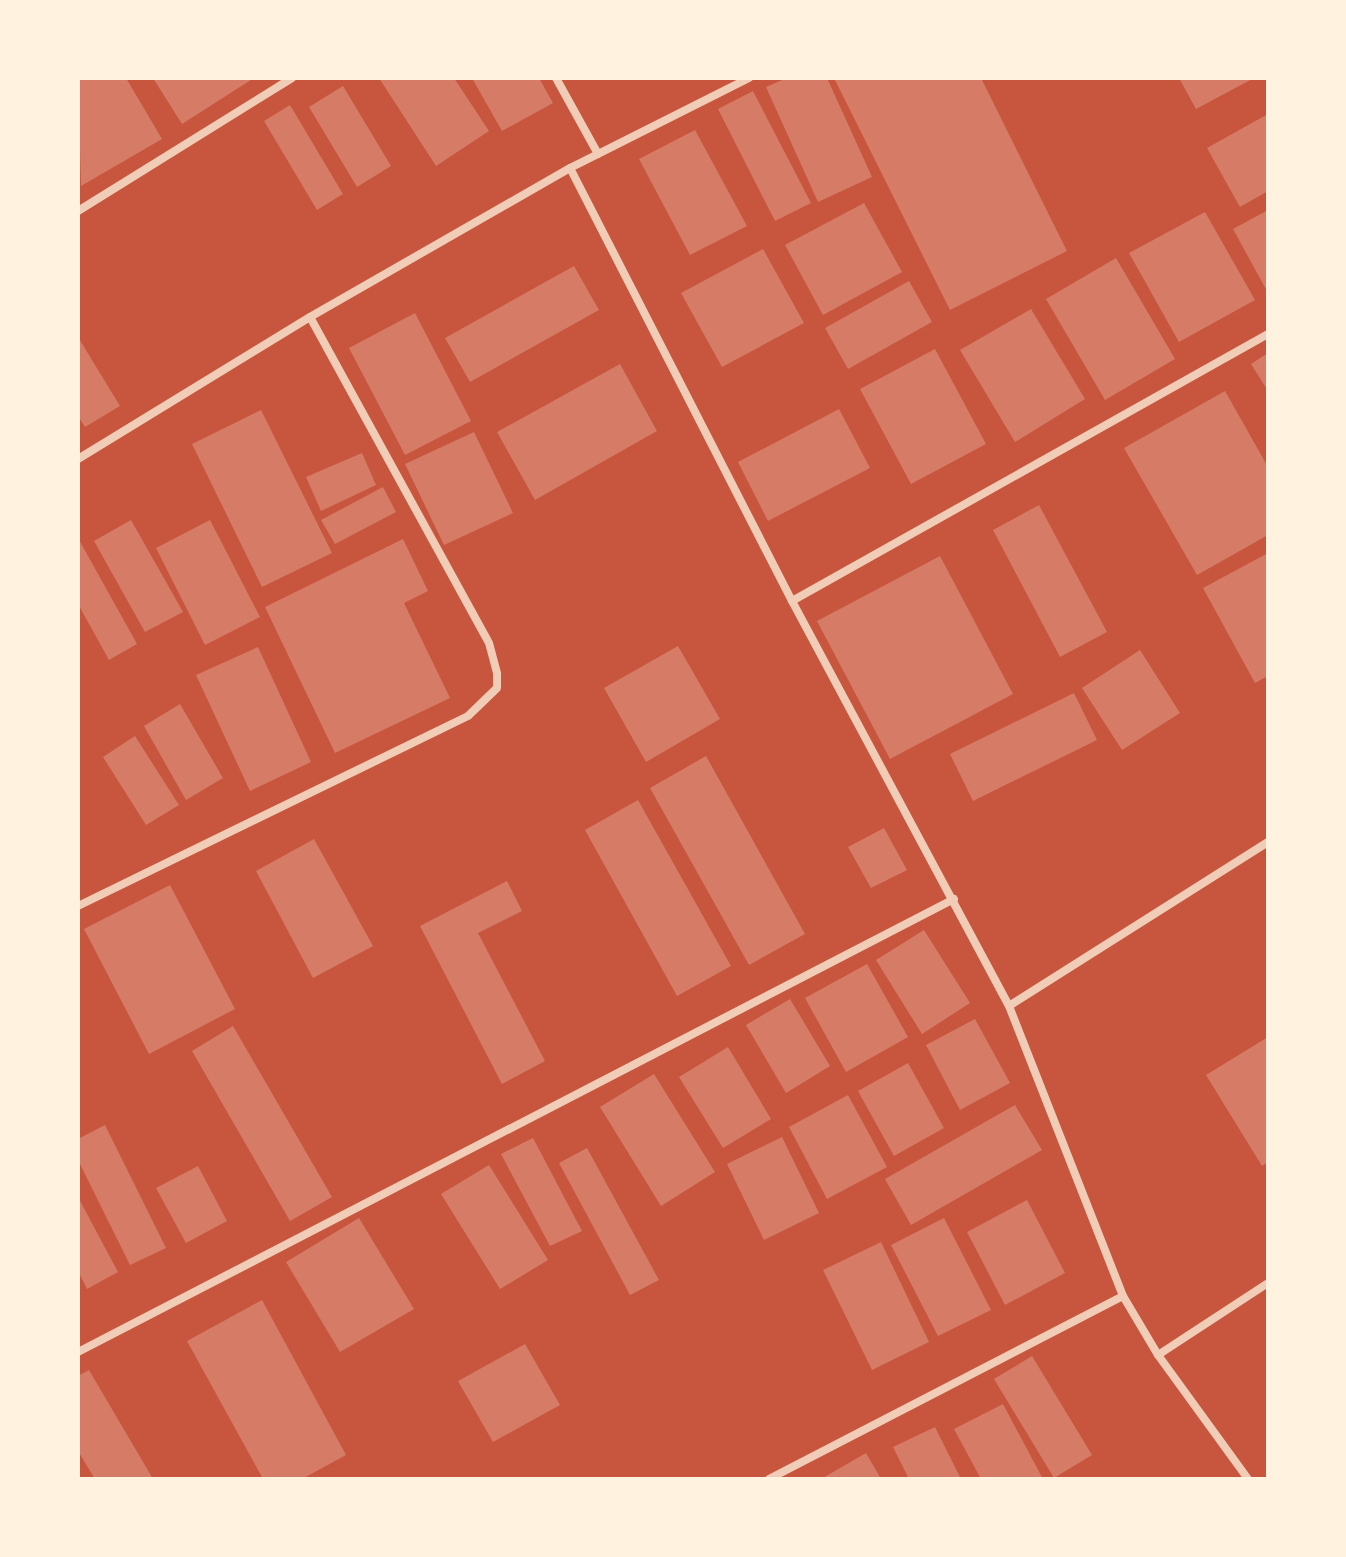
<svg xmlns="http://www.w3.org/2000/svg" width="1346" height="1557" viewBox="0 0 1346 1557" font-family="'IBM Plex Sans',sans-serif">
	<rect width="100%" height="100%" fill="#c8553d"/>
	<g fill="#d67c66">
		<polygon points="78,78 126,78 162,139 81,186"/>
		<polygon points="153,78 254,78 182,124"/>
		<polygon points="379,78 454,78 489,131 436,166"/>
		<polygon points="472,78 539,78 553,103 502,131"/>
		<polygon points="787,78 827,78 872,177 818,202 766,87"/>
		<polygon points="834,78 981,78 1067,251 950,310"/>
		<polygon points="1179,78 1254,78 1196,109"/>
		<polygon points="343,86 391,166 357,187 309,107"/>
		<polygon points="753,91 811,203 775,221 718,109"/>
		<polygon points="290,105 343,194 317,210 264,121"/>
		<polygon points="1268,114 1268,191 1240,207 1207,148"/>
		<polygon points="695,130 747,226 690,255 639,159"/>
		<polygon points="864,203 902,272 823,315 785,245"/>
		<polygon points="1268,210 1268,293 1233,229"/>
		<polygon points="1205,212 1255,300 1179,342 1129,253"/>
		<polygon points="763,249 804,323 722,367 681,293"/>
		<polygon points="1116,258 1175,359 1105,400 1046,299"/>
		<polygon points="574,266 599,310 470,382 445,338"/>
		<polygon points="909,281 932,322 848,369 825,328"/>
		<polygon points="1031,309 1085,399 1015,442 960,350"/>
		<polygon points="415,313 471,421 405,455 349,348"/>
		<polygon points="78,337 120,406 85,427 78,416"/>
		<polygon points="935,349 986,444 911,484 860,389"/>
		<polygon points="1268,353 1268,391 1251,364"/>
		<polygon points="620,364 657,431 535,500 497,432"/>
		<polygon points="1225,391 1268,467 1268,535 1197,575 1124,448"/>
		<polygon points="839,409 870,468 768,521 738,462"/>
		<polygon points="261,410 332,553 262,587 192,444"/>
		<polygon points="474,432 513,513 444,545 405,464"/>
		<polygon points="362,453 376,485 321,511 306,477"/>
		<polygon points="383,487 396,512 335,544 321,520"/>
		<polygon points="1039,505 1107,632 1060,657 993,530"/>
		<polygon points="131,520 183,612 145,632 94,541"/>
		<polygon points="210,520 260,617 205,645 156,548"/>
		<polygon points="78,538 137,644 109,660 78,604"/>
		<polygon points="403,539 428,591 404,603 450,698 335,753 265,607"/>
		<polygon points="1268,553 1268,676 1255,683 1203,588"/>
		<polygon points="940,556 1013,694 890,759 817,621"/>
		<polygon points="678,646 720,719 646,762 604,688"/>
		<polygon points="258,647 311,762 250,791 196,675"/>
		<polygon points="1140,650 1180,713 1122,750 1082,688"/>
		<polygon points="1074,693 1097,740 973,801 950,754"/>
		<polygon points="180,704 223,778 186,800 144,726"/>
		<polygon points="135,736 179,805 146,825 103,757"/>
		<polygon points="706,756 805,934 749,965 650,788"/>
		<polygon points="638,800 731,966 677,996 585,830"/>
		<polygon points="884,828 907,870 871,888 848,847"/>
		<polygon points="314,839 373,946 313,978 256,871"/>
		<polygon points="507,881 522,911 478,933 545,1061 502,1084 420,926"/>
		<polygon points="170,885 235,1009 149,1054 84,929"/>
		<polygon points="924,930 970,1003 922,1034 876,960"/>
		<polygon points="867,964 908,1037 846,1072 805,998"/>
		<polygon points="790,999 830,1066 786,1093 746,1025"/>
		<polygon points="975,1019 1010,1083 960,1110 926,1045"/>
		<polygon points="233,1026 332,1197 290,1221 192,1051"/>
		<polygon points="1268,1037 1268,1162 1262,1166 1206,1075"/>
		<polygon points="728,1047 771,1119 723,1148 679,1077"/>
		<polygon points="908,1063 944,1128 894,1156 858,1091"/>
		<polygon points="654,1074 715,1172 661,1206 600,1107"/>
		<polygon points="848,1095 887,1167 827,1199 789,1127"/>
		<polygon points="1015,1105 1042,1150 911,1225 885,1179"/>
		<polygon points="105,1125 166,1248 130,1265 78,1160 78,1139"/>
		<polygon points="782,1137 819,1213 764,1240 727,1164"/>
		<polygon points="533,1138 582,1231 550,1246 501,1154"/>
		<polygon points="587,1148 659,1280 630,1295 559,1163"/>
		<polygon points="489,1165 548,1260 500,1289 441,1194"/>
		<polygon points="198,1166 227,1221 186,1243 156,1188"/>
		<polygon points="78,1197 118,1272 87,1289 78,1271"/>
		<polygon points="1027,1200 1065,1273 1005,1305 967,1232"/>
		<polygon points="359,1218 414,1309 340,1352 286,1262"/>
		<polygon points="944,1218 991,1310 938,1336 891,1245"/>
		<polygon points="881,1242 929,1342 872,1370 823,1270"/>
		<polygon points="262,1300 346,1455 302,1479 263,1479 187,1341"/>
		<polygon points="525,1344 560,1405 493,1442 458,1381"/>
		<polygon points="1032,1356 1092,1455 1054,1478 994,1379"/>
		<polygon points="89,1370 153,1479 95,1479 78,1451 78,1376"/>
		<polygon points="1003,1404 1043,1479 981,1479 954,1429"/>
		<polygon points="935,1427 961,1479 909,1479 893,1447"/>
		<polygon points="866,1453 881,1479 821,1479"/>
	</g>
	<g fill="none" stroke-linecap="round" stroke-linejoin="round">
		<g stroke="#f1ccb7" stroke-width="8">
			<polyline points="556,78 598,154 570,168 792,601 1009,1006 1123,1296 1158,1355 1248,1479"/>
			<polyline points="598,154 749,78"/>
			<polyline points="78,211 292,78"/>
			<polyline points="78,459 310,317 570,168"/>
			<polyline points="792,601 1268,334"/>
			<polyline points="78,906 468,716 497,688 497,673 489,643 310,317"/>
			<polyline points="1009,1006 1268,842"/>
			<polyline points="78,1352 954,899"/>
			<polyline points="1158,1355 1268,1283"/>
			<polyline points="769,1479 1123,1296"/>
		</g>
	</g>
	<rect width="1346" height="1557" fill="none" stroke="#fff3e0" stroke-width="160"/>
</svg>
